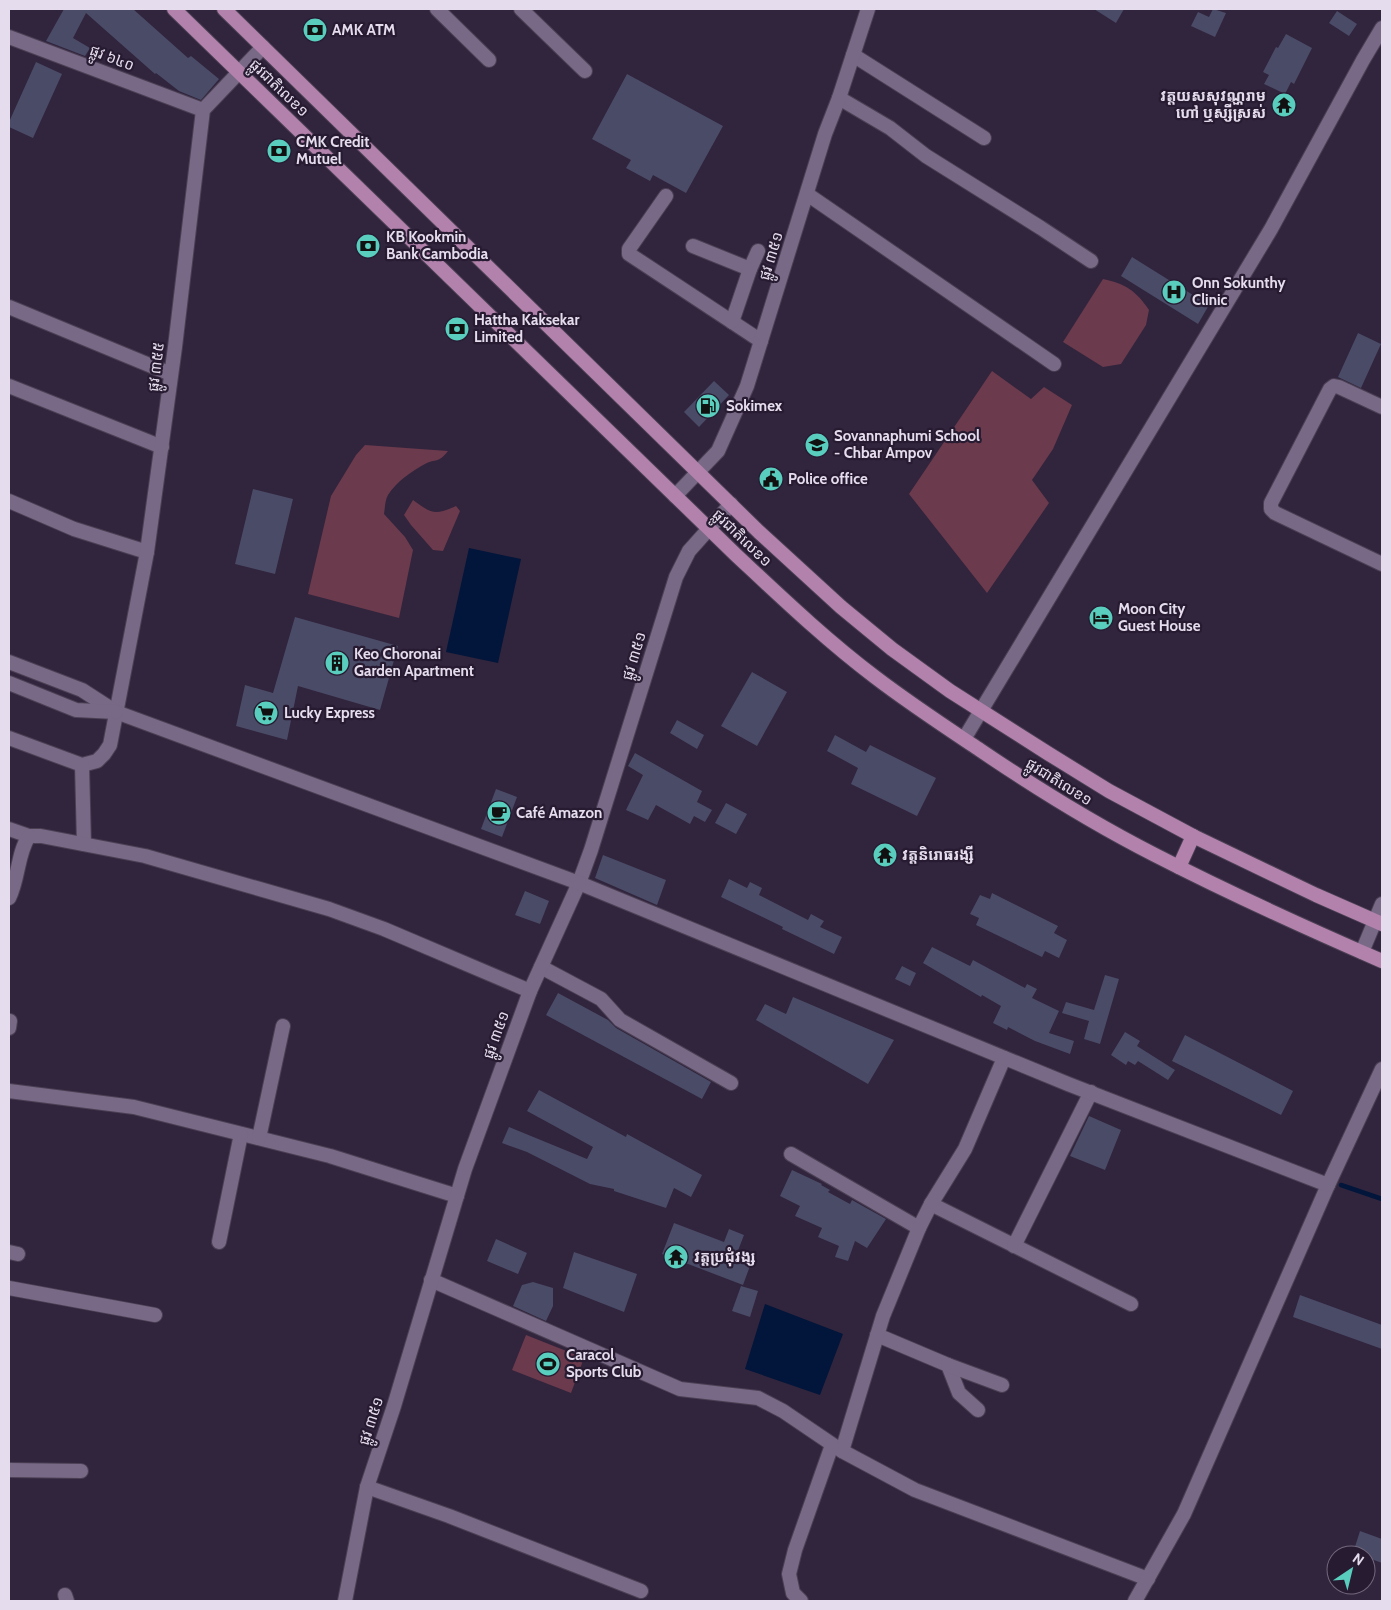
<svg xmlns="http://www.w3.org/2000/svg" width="1391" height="1610" viewBox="0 0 1391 1610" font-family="Cabin,'Noto Sans Khmer',sans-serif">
	<rect width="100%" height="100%" fill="#31243d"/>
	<g fill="#6b3a4c">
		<path d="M1103 279C1126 284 1136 291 1149 310L1146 325 1121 364 1103 367 1063 342Z"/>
		<polygon points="992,371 1031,399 1044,387 1072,405 1053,449 1032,480 1049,503 987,593 909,494"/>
		<path d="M365 445 448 451C438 464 436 458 425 464 412 471 396 482 388 495 385 500 385 508 384 514L405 537 413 550 399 618 308 594 331 496 356 455Z"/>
		<path d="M413 500C431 513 434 516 456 506L460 511 443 551 433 550 411 525 404 515Z"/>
		<polygon points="526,1335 584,1358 571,1393 512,1370"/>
	</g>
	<g fill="#01163a">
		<polygon points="469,548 521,559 498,663 446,652"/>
		<polygon points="765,1304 843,1334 820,1395 745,1369"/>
	</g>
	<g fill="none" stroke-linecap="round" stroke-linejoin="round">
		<polyline stroke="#01163a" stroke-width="4.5" points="1341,1185 1382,1199"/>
	</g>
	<g fill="#4a4b67">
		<polygon points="64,9 133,9 188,58 191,56 219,79 201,100 179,91 156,73 155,74 86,13 73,38 90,48 85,56 46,41"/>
		<polygon points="1094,9 1124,9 1116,23"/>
		<polygon points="1213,9 1226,13 1215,37 1191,26 1198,12 1209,17"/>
		<polygon points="1337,11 1357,24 1349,36 1329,23"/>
		<polygon points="1286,34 1312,48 1294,84 1291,82 1285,94 1264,84 1269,75 1263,72 1276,47 1278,48"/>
		<polygon points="36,62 62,74 33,138 9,127 9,122"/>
		<polygon points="627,74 723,126 686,193 653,175 650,181 626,168 631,160 592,139"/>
		<polygon points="1132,257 1209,305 1198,324 1121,276"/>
		<polygon points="1358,333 1381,344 1361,388 1338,377"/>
		<polygon points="714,381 729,395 699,427 684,412"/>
		<polygon points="253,489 293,499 275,574 235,564"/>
		<polygon points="295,617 398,646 380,710 298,686 287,740 236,726 245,685 273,693"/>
		<polygon points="752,672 787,692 757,746 721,726"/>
		<polygon points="677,720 704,735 697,749 670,733"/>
		<polygon points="835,735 866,752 870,745 936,778 917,816 851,784 858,768 827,751"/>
		<polygon points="635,753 702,791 697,802 712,810 705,822 694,816 690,824 656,805 648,820 626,810 643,775 628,766"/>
		<polygon points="496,789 517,797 502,837 481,829"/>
		<polygon points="726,803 747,814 736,834 715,823"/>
		<polygon points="603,855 666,880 657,905 595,878"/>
		<polygon points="729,879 747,888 750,882 762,888 759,895 808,920 811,914 824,921 820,927 842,937 834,954 782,929 783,927 721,897"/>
		<polygon points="525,891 549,901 540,924 515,915"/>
		<polygon points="992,893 1058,926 1054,933 1067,940 1059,958 1045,951 1042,957 976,925 979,918 970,914 980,895 990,899"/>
		<polygon points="932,947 970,966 973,960 1025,988 1027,984 1037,989 1032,998 1059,1011 1049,1033 1074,1041 1070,1054 1035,1041 1008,1027 1007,1030 993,1023 1001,1006 982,995 981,997 923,963"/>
		<polygon points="902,966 916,973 910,986 895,979"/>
		<polygon points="1105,975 1119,979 1100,1044 1084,1039 1089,1021 1062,1013 1066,1002 1094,1010"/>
		<polygon points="558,993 608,1020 616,1028 711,1082 702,1099 546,1015"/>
		<polygon points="793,997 894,1040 868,1084 756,1020 765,1004 786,1014"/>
		<polygon points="1125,1032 1140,1041 1137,1046 1175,1070 1168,1080 1138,1061 1135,1065 1128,1061 1126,1065 1111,1055"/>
		<polygon points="1185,1035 1293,1091 1281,1115 1172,1061"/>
		<polygon points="539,1090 626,1137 627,1134 702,1175 691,1197 674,1188 666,1208 614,1191 614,1189 590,1184 527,1152 502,1143 509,1127 587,1159 593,1147 527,1111"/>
		<polygon points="1089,1116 1121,1130 1105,1170 1070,1156"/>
		<polygon points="792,1170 822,1184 821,1185 830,1190 828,1192 850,1204 852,1200 886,1219 867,1248 855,1241 848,1261 835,1257 839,1246 818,1237 822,1228 795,1216 800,1206 780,1196"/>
		<polygon points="674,1223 724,1242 729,1229 744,1235 734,1261 750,1266 743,1285 662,1254"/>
		<polygon points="496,1239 527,1253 518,1274 487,1261"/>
		<polygon points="574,1252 637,1274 624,1312 563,1288"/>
		<polygon points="533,1282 553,1288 553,1306 546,1321 513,1306 522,1285"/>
		<polygon points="741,1286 758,1291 750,1317 732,1311"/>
		<polygon points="1300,1295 1382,1325 1382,1349 1293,1317"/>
		<polygon points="1360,1531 1382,1539 1382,1563 1366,1557 1366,1555 1353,1553"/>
	</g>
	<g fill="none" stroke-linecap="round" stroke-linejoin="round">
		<defs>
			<g id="minor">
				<polyline points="437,9 489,60"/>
				<polyline points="521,9 585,71"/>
				<polyline points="9,37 203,110"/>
				<polyline points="853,55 984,138"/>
				<polyline points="839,98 890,128 926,156 1041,228 1091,261"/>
				<polyline points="807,194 1054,364"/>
				<polyline points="666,196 629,249 629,254 761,341"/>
				<polyline points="693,246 750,269"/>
				<polyline points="9,307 171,374"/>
				<polyline points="732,322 750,269 758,251"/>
				<polyline points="9,386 162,447"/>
				<polyline points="1382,407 1339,387 1334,386 1330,389 1271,503 1271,509 1275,513 1382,564"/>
				<polyline points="675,496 718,451 747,386 825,134 839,98 868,9"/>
				<polyline points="9,501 74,529 147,552"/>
				<polyline points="9,738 82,765 97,761 104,754 110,745 147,552 175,347 203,110 263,47"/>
				<polyline points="82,765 84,844"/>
				<polyline points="9,829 29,836 41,836 145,856 329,909 384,929 530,991"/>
				<path d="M9 898C19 878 17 854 29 836"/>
				<polyline points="1362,952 1382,904"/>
				<polyline points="541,967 601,999 620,1020 731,1083"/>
				<polyline points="9,1028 10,1021"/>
				<polyline points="9,1091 134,1107 330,1156 457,1196"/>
				<polyline points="259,1138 283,1026"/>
				<polyline points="791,1154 919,1228"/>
				<polyline points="931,1204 1131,1304"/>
				<polyline points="219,1242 241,1134"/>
				<polyline points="1014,1246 1091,1092"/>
				<polyline points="9,1252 18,1254"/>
				<polyline points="431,1280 680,1389 758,1398 783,1411 842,1451 915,1490 1148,1579"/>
				<polyline points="9,1288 155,1315"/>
				<polyline points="877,1335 948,1365 959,1393 978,1410"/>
				<polyline points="948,1365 1002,1385"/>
				<polyline points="842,1451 883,1316 919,1228 931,1204 965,1149 1004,1058"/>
				<polyline points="9,1470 81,1471"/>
				<polyline points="367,1487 449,1516 641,1591"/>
				<polyline points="65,1595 67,1601"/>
				<polyline points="801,1601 793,1593 789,1574 795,1550 832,1445"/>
				<polyline points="1135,1601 1184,1514 1328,1185"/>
			</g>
			<g id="tertiary">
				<polyline points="964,739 1271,229 1363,60 1382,28"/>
				<polyline points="345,1601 367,1487 394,1406 465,1169 530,991 579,883 591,850 676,577 689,551 731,504"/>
			</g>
			<g id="secondary">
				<polyline points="9,662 82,690 116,712 579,883 1068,1084 1328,1185 1382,1069"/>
				<polyline points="9,683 76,710 116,712"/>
			</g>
			<g id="trunk">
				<path d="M174 9 736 555C781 597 826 640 875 677 909 703 944 726 980 750 1036 788 1094 824 1155 855 1229 893 1306 928 1382 961"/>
				<polyline points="224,9 759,532 841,607 892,649 950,691 1049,754 1109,791 1193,836 1316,895 1382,924"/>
				<polyline points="1179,867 1193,836"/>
			</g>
		</defs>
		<use href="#minor" stroke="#4a3f53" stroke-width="16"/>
		<use href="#tertiary" stroke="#4a3f53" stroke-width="16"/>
		<use href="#secondary" stroke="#4a3f53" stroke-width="16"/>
		<use href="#trunk" stroke="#4a3f53" stroke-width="16"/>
		<use href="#minor" stroke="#786986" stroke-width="14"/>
		<use href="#tertiary" stroke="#786986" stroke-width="14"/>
		<use href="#secondary" stroke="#786986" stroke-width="14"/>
		<use href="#trunk" stroke="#b282ac" stroke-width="14"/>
	</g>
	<defs>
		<symbol id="bank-disc" viewBox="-11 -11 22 22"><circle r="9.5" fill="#59cebe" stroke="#271b32"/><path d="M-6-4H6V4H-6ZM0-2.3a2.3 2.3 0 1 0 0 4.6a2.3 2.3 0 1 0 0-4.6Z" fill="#111"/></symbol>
		<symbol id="temple-disc" viewBox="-11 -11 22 22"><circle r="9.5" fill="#59cebe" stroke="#271b32"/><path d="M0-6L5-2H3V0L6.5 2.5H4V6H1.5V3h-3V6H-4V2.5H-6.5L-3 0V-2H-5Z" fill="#111"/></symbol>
		<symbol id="hospital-disc" viewBox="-11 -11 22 22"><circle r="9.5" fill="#59cebe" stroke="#271b32"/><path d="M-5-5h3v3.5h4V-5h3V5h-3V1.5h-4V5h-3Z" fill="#111"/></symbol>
		<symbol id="fuel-disc" viewBox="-11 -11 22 22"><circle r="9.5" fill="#59cebe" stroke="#271b32"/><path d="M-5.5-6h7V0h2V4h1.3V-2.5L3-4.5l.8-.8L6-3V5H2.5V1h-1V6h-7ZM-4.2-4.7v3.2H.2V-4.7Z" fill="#111"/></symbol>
		<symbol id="school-disc" viewBox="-11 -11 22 22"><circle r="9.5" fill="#59cebe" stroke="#271b32"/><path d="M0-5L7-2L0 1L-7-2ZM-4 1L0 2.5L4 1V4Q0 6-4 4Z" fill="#111"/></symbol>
		<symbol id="civic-disc" viewBox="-11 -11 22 22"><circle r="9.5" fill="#59cebe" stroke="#271b32"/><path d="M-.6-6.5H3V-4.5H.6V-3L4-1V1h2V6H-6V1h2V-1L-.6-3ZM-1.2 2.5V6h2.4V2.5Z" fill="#111"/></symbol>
		<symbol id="hotel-disc" viewBox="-11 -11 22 22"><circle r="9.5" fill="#59cebe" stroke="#271b32"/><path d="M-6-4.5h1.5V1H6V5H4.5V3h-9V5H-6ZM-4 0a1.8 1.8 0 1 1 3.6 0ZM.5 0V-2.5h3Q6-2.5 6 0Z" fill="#111"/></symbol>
		<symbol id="building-disc" viewBox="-11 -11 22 22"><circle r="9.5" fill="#59cebe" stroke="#271b32"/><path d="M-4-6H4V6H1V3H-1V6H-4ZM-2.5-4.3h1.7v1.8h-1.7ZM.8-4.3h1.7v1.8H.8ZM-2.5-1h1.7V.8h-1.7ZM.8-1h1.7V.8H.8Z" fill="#111"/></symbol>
		<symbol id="supermarket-disc" viewBox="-11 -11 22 22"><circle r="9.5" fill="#59cebe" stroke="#271b32"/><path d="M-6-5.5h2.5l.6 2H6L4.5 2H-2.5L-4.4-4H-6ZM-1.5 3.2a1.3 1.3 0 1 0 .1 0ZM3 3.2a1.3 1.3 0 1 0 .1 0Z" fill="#111"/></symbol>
		<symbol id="cafe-disc" viewBox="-11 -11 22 22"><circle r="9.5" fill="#59cebe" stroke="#271b32"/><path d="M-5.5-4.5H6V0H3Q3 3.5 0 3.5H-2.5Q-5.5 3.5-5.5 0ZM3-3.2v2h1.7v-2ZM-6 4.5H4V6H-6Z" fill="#111"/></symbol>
		<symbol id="stadium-disc" viewBox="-11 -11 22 22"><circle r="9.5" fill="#59cebe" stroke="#271b32"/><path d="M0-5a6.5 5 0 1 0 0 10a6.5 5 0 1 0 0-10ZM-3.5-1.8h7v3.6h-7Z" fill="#111"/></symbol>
	</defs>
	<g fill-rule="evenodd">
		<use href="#bank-disc" x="301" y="16" width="28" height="28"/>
		<use href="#temple-disc" x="1270" y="91" width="28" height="28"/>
		<use href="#bank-disc" x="265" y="137" width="28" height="28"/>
		<use href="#bank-disc" x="354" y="232" width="28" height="28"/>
		<use href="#hospital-disc" x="1160" y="278" width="28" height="28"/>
		<use href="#bank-disc" x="443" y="315" width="28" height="28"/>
		<use href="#fuel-disc" x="694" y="392" width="28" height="28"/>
		<use href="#school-disc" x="803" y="431" width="28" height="28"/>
		<use href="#civic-disc" x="757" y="465" width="28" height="28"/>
		<use href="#hotel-disc" x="1087" y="604" width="28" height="28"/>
		<use href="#building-disc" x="323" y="649" width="28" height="28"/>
		<use href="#supermarket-disc" x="252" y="699" width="28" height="28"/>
		<use href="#cafe-disc" x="485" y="799" width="28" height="28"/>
		<use href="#temple-disc" x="871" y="841" width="28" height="28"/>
		<use href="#temple-disc" x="662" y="1243" width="28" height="28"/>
		<use href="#stadium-disc" x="534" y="1350" width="28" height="28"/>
	</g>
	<g text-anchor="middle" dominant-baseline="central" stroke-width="4.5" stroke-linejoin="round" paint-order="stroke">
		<g font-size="15" font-weight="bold" fill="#e5dded" stroke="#271b32" text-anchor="start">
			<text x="332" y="30">AMK ATM</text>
			<text x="1266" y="96" text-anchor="end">វត្តយសសុវណ្ណរាម<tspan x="1266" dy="17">ហៅ ឬស្សីស្រស់</tspan></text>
			<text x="296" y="142">CMK Credit<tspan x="296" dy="17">Mutuel</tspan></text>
			<text x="386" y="237">KB Kookmin<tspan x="386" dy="17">Bank Cambodia</tspan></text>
			<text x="1192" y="283">Onn Sokunthy<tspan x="1192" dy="17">Clinic</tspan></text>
			<text x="474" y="320">Hattha Kaksekar<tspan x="474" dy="17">Limited</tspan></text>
			<text x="726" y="406">Sokimex</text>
			<text x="834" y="436">Sovannaphumi School<tspan x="834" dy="17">- Chbar Ampov</tspan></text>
			<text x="788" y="479">Police office</text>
			<text x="1118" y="609">Moon City<tspan x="1118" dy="17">Guest House</tspan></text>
			<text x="354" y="654">Keo Choronai<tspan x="354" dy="17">Garden Apartment</tspan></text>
			<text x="284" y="713">Lucky Express</text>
			<text x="516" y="813">Café Amazon</text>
			<text x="902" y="855">វត្តនិរោធរង្សី</text>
			<text x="694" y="1257">វត្តប្រជុំវង្ស</text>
			<text x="566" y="1355">Caracol<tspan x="566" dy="17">Sports Club</tspan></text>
		</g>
		<g font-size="15" fill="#e5dded" stroke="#271b32">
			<text transform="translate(112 58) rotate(21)">ផ្លូវ ៦៤០</text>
			<text transform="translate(279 88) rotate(44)">ផ្លូវជាតិលេខ១</text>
			<text transform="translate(771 256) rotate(-73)">ផ្លូវ ៣៥១</text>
			<text transform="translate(156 367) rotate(-83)">ផ្លូវ ៣៥៥</text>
			<text transform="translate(742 538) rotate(44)">ផ្លូវជាតិលេខ១</text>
			<text transform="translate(634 656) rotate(-73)">ផ្លូវ ៣៥១</text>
			<text transform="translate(1059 782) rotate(32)">ផ្លូវជាតិលេខ១</text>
			<text transform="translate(496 1035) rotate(-70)">ផ្លូវ ៣៥១</text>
			<text transform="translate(371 1421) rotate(-72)">ផ្លូវ ៣៥១</text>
		</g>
	</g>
	<rect width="1391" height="1610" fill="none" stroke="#e5dded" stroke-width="20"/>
	<g transform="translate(1351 1570) rotate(35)"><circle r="24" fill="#271b32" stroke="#73697d"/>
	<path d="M0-4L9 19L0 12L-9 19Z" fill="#59cebe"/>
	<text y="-8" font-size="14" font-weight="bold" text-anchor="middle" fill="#e5dded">N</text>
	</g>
</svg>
